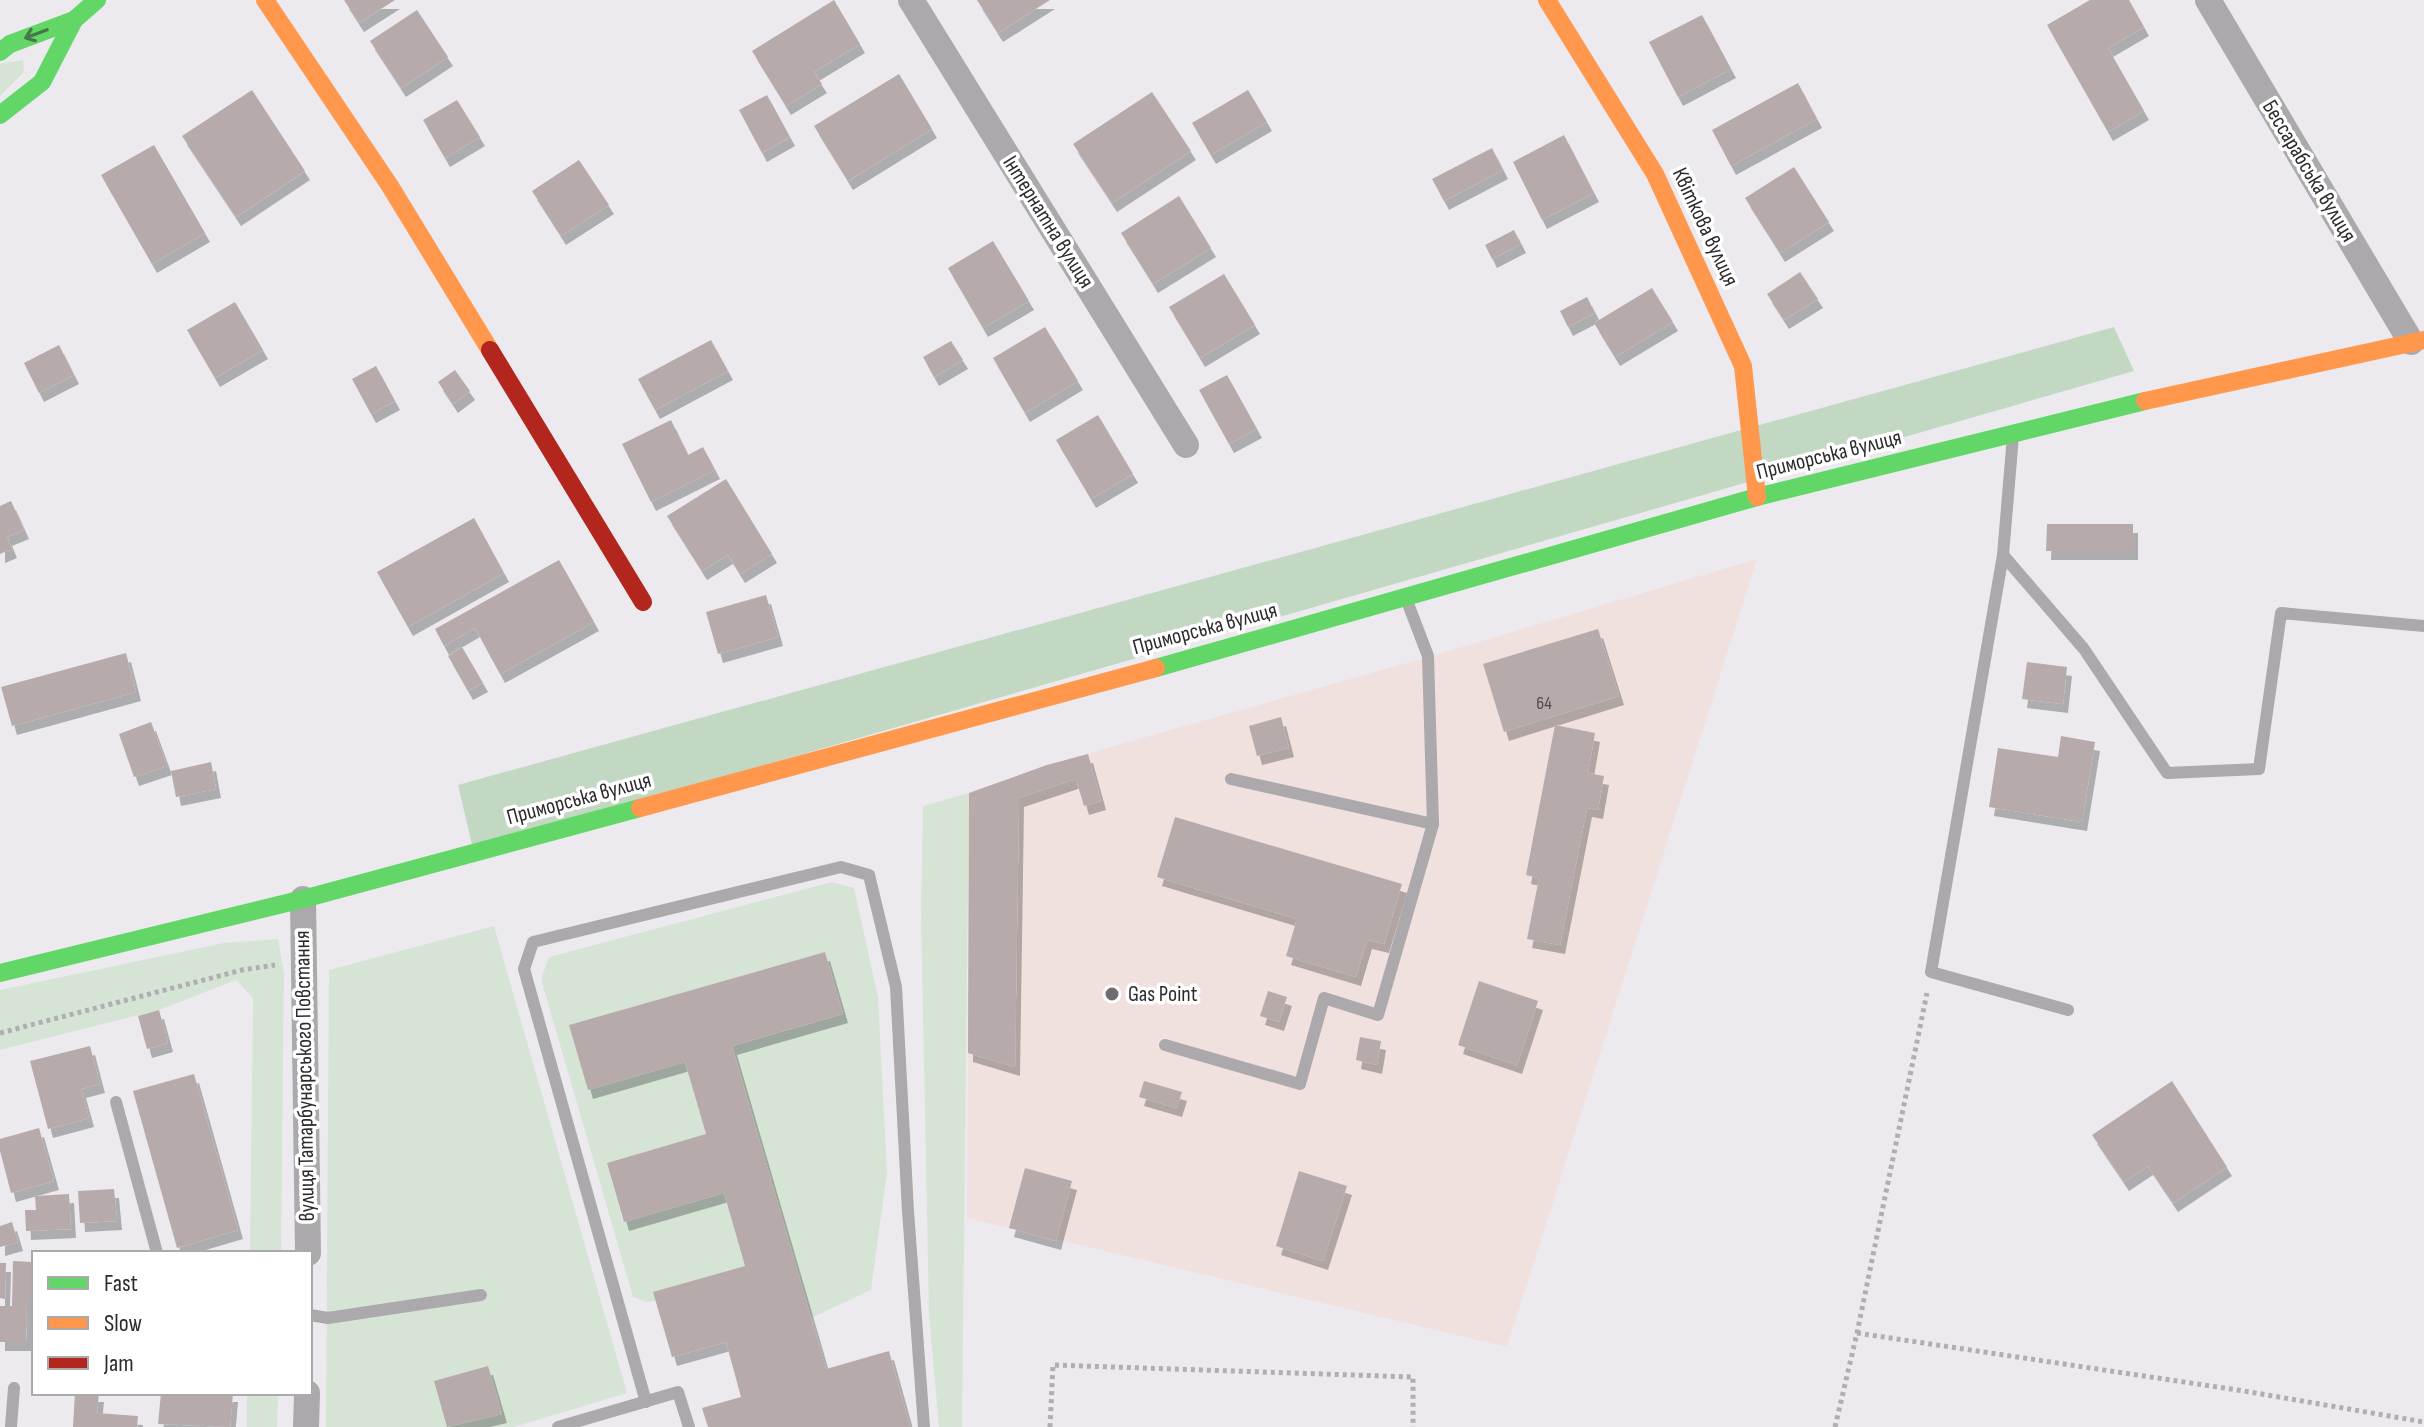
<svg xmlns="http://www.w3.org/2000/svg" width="2424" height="1427" viewBox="0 0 2424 1427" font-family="'Sofia Sans Condensed',sans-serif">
	<defs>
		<filter id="shadow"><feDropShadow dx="5" dy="9" stdDeviation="0" flood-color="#0004"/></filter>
	</defs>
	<rect width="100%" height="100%" fill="#eceaee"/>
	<polygon fill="#f0e1de" points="1757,559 1507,1347 967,1218 969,793 1047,765 1442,653"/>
	<g fill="#d6e4d6">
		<polygon points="23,60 24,72 0,96 0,64"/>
		<polygon points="969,793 962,1427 939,1427 929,1315 921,914 923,806"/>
		<polygon points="832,882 854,888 878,997 887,1172 871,1290 811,1318 732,1046 843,1014 825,952 570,1025 685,1062 706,1134 607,1163 623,1221 724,1193 745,1266 654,1292 656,1301 647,1302 633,1297 541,979 549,957"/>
		<polygon points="494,926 627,1393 514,1427 326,1427 329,970"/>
		<polygon points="278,939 284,973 281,1253 250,1253 253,998 236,980 159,1010 0,1050 0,990 224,943"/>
		<polygon points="247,1393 278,1393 277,1427 247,1427"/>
	</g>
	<polygon fill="#c3d8c3" points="2114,327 2134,371 473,849 458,785"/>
	<g fill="#b6aaaa" filter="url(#shadow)">
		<polygon points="344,0 395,0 359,23"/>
		<polygon points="834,0 860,44 814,72 822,84 786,106 752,51"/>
		<polygon points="977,0 1050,0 998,33"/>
		<polygon points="2090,0 2129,0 2144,27 2108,48 2144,111 2108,132 2047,25"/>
		<polygon points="417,10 448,57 401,88 370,41"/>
		<polygon points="1702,15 1731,69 1678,97 1649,42"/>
		<polygon points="899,74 932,129 848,181 814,126"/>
		<polygon points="1798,83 1817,119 1731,166 1712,130"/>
		<polygon points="252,90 305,171 236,217 182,136"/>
		<polygon points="1248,90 1267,122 1211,155 1192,123"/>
		<polygon points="1152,92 1191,151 1112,203 1073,144"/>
		<polygon points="767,95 790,137 762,153 739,110"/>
		<polygon points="457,100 480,137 445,158 423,120"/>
		<polygon points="1564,135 1594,193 1542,220 1513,162"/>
		<polygon points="154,145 205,233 152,264 101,175"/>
		<polygon points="1492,148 1503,170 1444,201 1432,179"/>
		<polygon points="579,160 609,205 561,236 532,191"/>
		<polygon points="1794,167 1829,222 1780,253 1745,198"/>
		<polygon points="1179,196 1211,248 1153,284 1121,233"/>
		<polygon points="1514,230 1521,244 1492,259 1485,245"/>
		<polygon points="993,241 1029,301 983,328 948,268"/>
		<polygon points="1800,272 1818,299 1784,320 1767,294"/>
		<polygon points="1224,274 1255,325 1200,358 1169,307"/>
		<polygon points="1652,288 1673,322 1615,357 1594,323"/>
		<polygon points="1587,297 1595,313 1568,327 1560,311"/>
		<polygon points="235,302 263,350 215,378 187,330"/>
		<polygon points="1045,327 1078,381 1025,413 993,358"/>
		<polygon points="711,340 728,371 655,410 638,379"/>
		<polygon points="951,341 963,360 934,377 923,357"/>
		<polygon points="59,345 74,375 39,393 24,363"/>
		<polygon points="376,366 395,401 371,414 352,379"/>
		<polygon points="455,370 470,391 453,404 438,382"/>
		<polygon points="1227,375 1257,429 1229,444 1199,390"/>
		<polygon points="1098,415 1133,474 1091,499 1056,440"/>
		<polygon points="671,420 688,455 703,447 715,470 651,502 622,444"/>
		<polygon points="726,479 772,554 740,574 728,555 702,571 667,516"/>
		<polygon points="11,501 24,530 7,537 12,549 0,554 0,506"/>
		<polygon points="474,518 504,573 408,627 377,572"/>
		<polygon points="2047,524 2133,524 2133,551 2046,551"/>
		<polygon points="559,560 594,622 500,674 475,628 444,646 435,629"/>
		<polygon points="766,595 778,637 718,654 706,612"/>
		<polygon points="1598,629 1619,696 1504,732 1483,664"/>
		<polygon points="462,647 483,683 468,691 448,656"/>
		<polygon points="126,653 136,692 12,726 1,687"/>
		<polygon points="2027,662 2067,667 2063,704 2022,699"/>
		<polygon points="1281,717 1289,748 1257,756 1249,726"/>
		<polygon points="151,722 167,766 134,777 119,734"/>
		<polygon points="1555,725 1595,733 1588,773 1604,776 1598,810 1587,808 1560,945 1527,939 1539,878 1526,875"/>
		<polygon points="2061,736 2095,742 2082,822 1989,807 1998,748 2058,757"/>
		<polygon points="1088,754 1101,801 1084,806 1076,779 1019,798 1015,1067 968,1053 969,793 1047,765"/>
		<polygon points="211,762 216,789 176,797 171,771"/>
		<polygon points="1175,817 1402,884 1384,944 1367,940 1356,977 1286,956 1297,919 1157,877"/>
		<polygon points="825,952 843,1014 732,1046 826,1369 889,1351 910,1427 708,1427 702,1408 741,1397 726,1342 672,1357 653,1292 745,1266 724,1193 624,1222 607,1163 706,1134 685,1062 588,1090 569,1025"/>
		<polygon points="1479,981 1538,1001 1517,1065 1458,1045"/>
		<polygon points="1268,991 1287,997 1279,1022 1260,1016"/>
		<polygon points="159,1010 168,1043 147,1049 138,1016"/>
		<polygon points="1360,1037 1381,1041 1377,1065 1356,1060"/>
		<polygon points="90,1046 100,1084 81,1089 89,1118 48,1129 30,1061"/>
		<polygon points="194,1074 238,1230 177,1248 133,1091"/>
		<polygon points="1144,1081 1182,1092 1177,1108 1139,1097"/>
		<polygon points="2172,1081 2227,1167 2173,1203 2148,1166 2124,1182 2092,1135"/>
		<polygon points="39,1128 54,1181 11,1193 0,1151 0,1139"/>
		<polygon points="1025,1168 1072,1181 1056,1241 1009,1228"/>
		<polygon points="1299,1171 1347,1186 1323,1261 1276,1246"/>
		<polygon points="114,1189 117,1221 80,1223 78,1191"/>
		<polygon points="69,1194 71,1229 26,1231 25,1210 36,1210 35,1196"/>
		<polygon points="12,1222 18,1242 0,1247 0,1226"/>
		<polygon points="13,1261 34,1262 34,1300 27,1300 26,1342 0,1342 0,1306 12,1306"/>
		<polygon points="0,1263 6,1263 5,1299 0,1298"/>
		<polygon points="488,1366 502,1414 447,1427 434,1381"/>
		<polygon points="75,1393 99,1393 97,1413 138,1416 137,1427 73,1427"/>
		<polygon points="161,1393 233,1393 230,1427 158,1424"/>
	</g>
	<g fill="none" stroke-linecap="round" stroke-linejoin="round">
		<g stroke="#b0aeb1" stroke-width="5" stroke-dasharray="4 4" stroke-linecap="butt">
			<polyline points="0,1033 242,970 275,965"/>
			<polyline points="1857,1333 2244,1391 2424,1422"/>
			<polyline points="1050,1427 1053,1365 1413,1377 1413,1427"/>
			<polyline points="1835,1427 1857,1333 1927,993"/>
		</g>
		<g stroke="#aba9ab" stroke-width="12">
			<polyline points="2013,436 2003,555 1931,972 2068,1010"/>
			<polyline points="2003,555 2084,649 2167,773 2259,769 2281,613 2424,626"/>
			<polyline points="1231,779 1433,824 1428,656 1407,601"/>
			<polyline points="1165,1045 1300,1084 1324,998 1378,1015 1433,824"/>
			<polyline points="116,1102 157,1253"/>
			<polyline points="310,1315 328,1318 481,1295"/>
			<polyline points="646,1402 524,969 533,942 841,867 869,875 896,987 908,1211 924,1427"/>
			<polyline points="11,1427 14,1388"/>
			<polyline points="558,1427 678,1392 689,1427"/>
		</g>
		<g stroke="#aba9ab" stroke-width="26">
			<polyline points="911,0 1186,445"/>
			<polyline points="2208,0 2411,342"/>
			<polyline points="303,899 308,1253"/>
			<polyline points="306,1427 307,1393"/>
		</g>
		<g stroke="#63d668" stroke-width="18">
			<polyline points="0,52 10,44 74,20 97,0"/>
			<polyline points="0,115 42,82 74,20"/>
			<polyline points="1156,668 1757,497 2145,401"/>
			<polyline points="0,973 303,899 640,808"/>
		</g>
		<g stroke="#ff974d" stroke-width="18">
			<polyline points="265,0 390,186 490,350"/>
			<polyline points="1547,0 1655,174 1743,366 1757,497"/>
			<polyline points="2145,401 2424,340"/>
			<polyline points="640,808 1156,668"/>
		</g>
		<polyline stroke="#b3261e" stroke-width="18" points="490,350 643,602"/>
	</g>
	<defs><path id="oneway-shaft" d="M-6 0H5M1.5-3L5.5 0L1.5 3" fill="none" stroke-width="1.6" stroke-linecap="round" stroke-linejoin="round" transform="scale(2)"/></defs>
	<use stroke="#457748" href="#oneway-shaft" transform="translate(36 34) rotate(159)"/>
	<circle fill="#6f6d71" stroke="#fff" stroke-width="3" cx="1112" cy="994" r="8"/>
	<g text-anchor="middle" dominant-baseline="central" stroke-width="7" stroke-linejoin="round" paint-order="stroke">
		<g font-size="18" fill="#4e4a4c">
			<text x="1544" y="703">64</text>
		</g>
		<g font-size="22" fill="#2c2a2d" stroke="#fff">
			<text transform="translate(2309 171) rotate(59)">Бессарабська вулиця</text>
			<text transform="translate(1048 222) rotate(58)">Інтернатна вулиця</text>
			<text transform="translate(1705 227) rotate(65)">Квіткова вулиця</text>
			<text transform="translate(1829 455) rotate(-14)">Приморська вулиця</text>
			<text transform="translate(1205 629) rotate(-15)">Приморська вулиця</text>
			<text transform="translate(579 799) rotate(-15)">Приморська вулиця</text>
			<text transform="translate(305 1076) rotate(-91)">вулиця Татарбунарського Повстання</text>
		</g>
		<g font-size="22" fill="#2c2a2d" stroke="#fff" text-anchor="start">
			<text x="1128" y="994">Gas Point</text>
		</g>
	</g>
	<rect x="32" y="1251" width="280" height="144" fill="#ffffff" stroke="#abaaab" stroke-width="2"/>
	<rect x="48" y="1277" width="40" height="12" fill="#63d668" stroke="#abaaab" stroke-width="2"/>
	<text x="104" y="1291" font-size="24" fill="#2c2a2d">Fast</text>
	<rect x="48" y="1317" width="40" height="12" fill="#ff974d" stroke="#abaaab" stroke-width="2"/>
	<text x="104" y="1331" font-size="24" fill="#2c2a2d">Slow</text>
	<rect x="48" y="1357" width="40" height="12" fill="#b3261e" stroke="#abaaab" stroke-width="2"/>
	<text x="104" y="1371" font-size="24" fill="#2c2a2d">Jam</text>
</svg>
